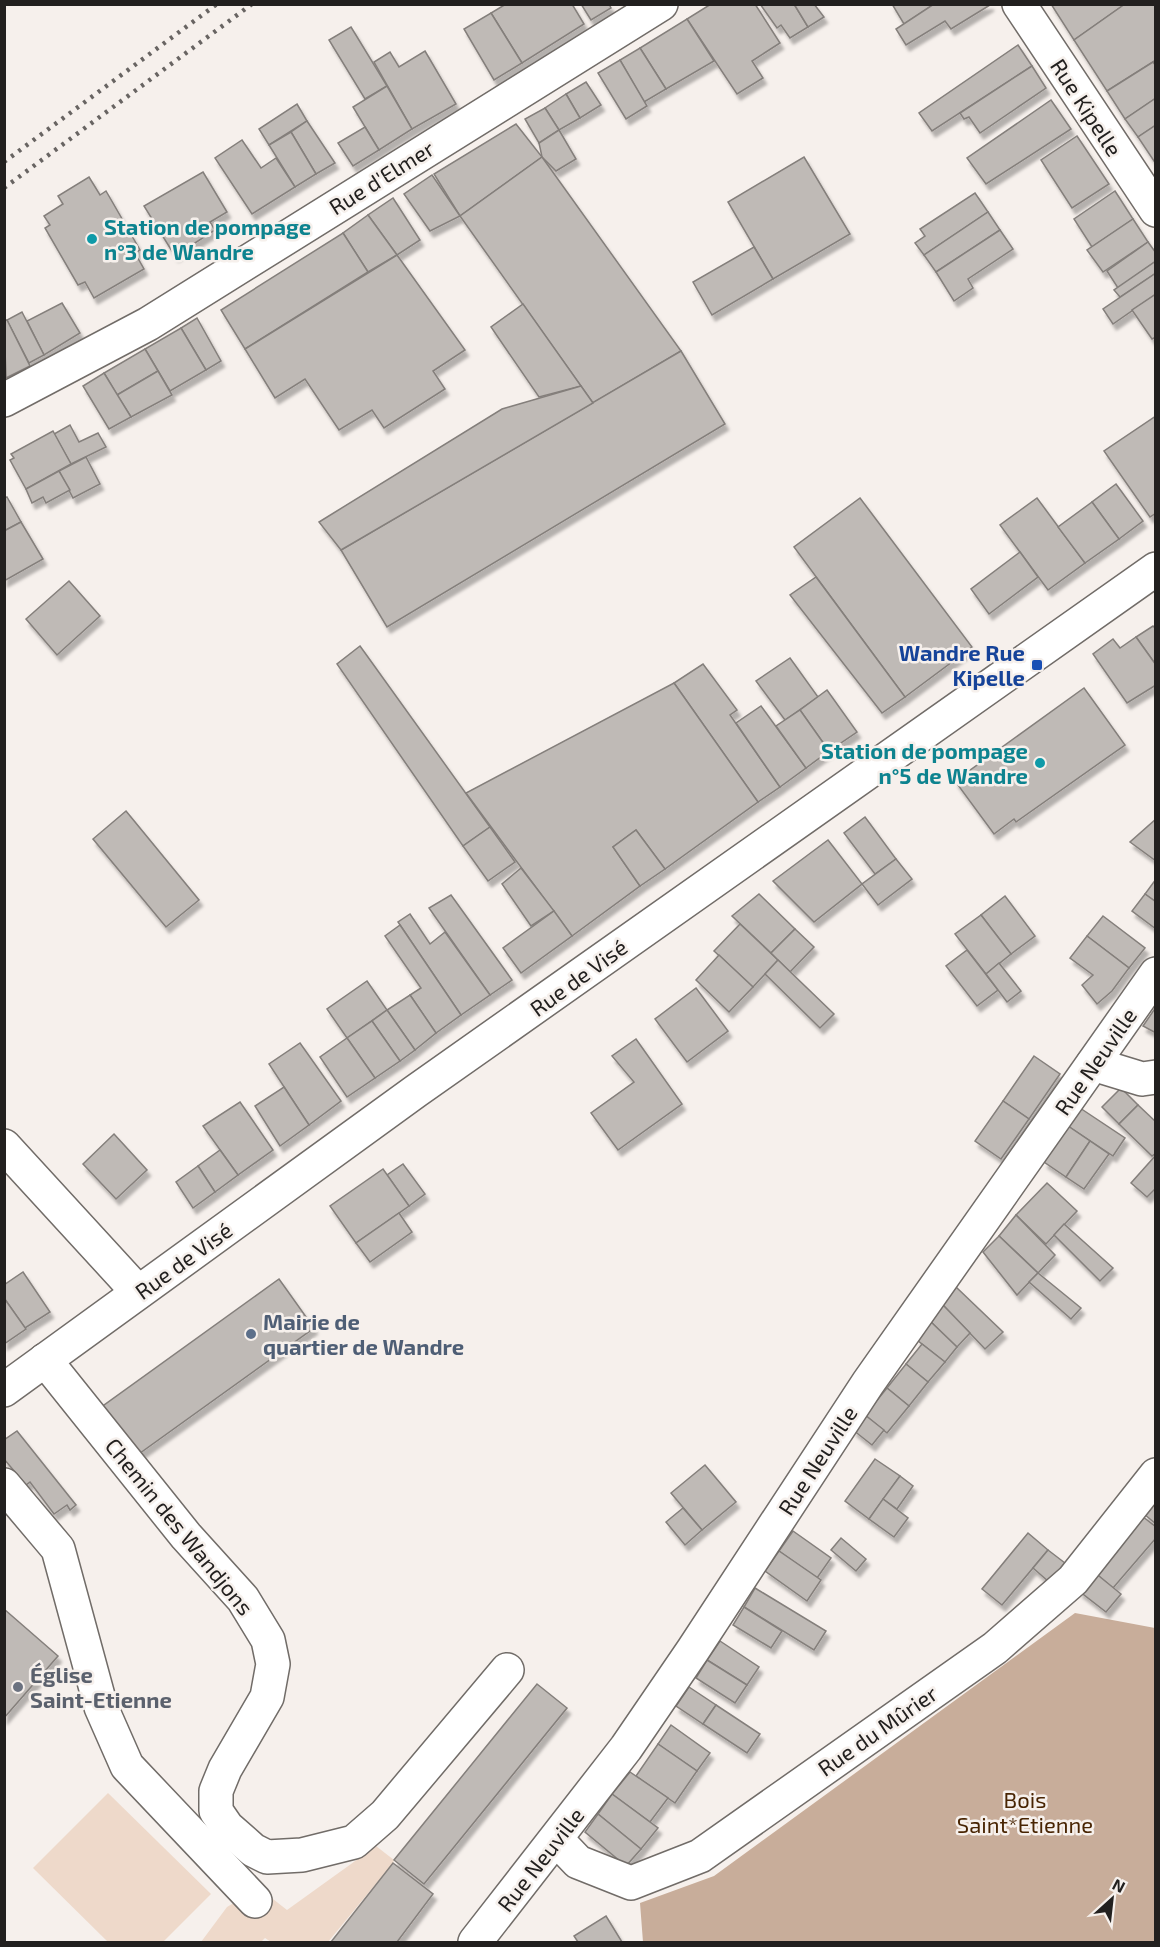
<svg xmlns="http://www.w3.org/2000/svg" width="1160" height="1947" viewBox="0 0 1160 1947" font-family="'Exo 2',sans-serif">
	<defs>
		<filter id="shadow"><feDropShadow dx="3.5" dy="6" stdDeviation="1.5" flood-color="#0004"/></filter>
	</defs>
	<rect width="100%" height="100%" fill="#f6f0ec"/>
	<g fill="#eed9ca">
		<polygon points="108,1793 211,1894 163,1942 108,1942 33,1868"/>
		<polygon points="376,1846 394,1860 393,1863 328,1942 271,1942 265,1938 261,1942 201,1942 227,1907 259,1888 287,1910"/>
	</g>
	<polygon fill="#c8ad9a" points="1075,1613 1155,1628 1155,1942 643,1942 640,1903 714,1876"/>
	<g fill="#bfbab6" stroke="#847f7b" stroke-width="1.5" filter="url(#shadow)">
		<polygon points="506,4 572,4 584,24 522,63 491,13"/>
		<polygon points="581,4 609,4 611,8 591,20"/>
		<polygon points="711,4 755,4 780,43 752,61 763,78 737,94 687,19"/>
		<polygon points="760,4 794,4 808,27 790,38 781,25 777,28"/>
		<polygon points="794,4 814,4 824,17 808,27"/>
		<polygon points="892,4 934,4 904,24"/>
		<polygon points="934,4 990,4 990,5 951,29 945,21 906,45 896,29"/>
		<polygon points="1051,4 1125,4 1074,40"/>
		<polygon points="1125,4 1156,4 1156,60 1107,91 1074,40"/>
		<polygon points="491,13 522,63 494,80 464,29"/>
		<polygon points="687,19 714,61 666,89 640,48"/>
		<polygon points="351,27 387,86 365,99 329,40"/>
		<polygon points="1018,45 1032,66 932,131 919,113"/>
		<polygon points="640,48 666,89 644,102 620,60"/>
		<polygon points="425,51 456,104 412,129 374,62 390,52 399,67"/>
		<polygon points="620,60 647,106 626,119 598,73"/>
		<polygon points="1153,62 1156,66 1156,98 1125,119 1107,91"/>
		<polygon points="1032,66 1046,88 980,133 969,117 964,119 960,113"/>
		<polygon points="586,82 601,105 580,118 566,94"/>
		<polygon points="387,86 412,129 379,150 353,107"/>
		<polygon points="566,94 580,118 559,130 545,108"/>
		<polygon points="1156,98 1156,125 1138,137 1125,119"/>
		<polygon points="1051,100 1071,129 986,184 967,158"/>
		<polygon points="297,104 307,121 269,145 259,129"/>
		<polygon points="545,108 559,130 539,143 525,119"/>
		<polygon points="307,121 335,163 316,174 291,132"/>
		<polygon points="516,124 542,157 460,216 434,174"/>
		<polygon points="1156,125 1156,164 1138,137"/>
		<polygon points="365,127 379,150 353,166 338,143"/>
		<polygon points="559,130 576,159 556,171 542,157 539,143"/>
		<polygon points="291,132 316,174 295,187 269,145"/>
		<polygon points="1077,136 1109,184 1072,208 1041,160"/>
		<polygon points="242,140 261,168 276,158 295,187 252,214 215,158"/>
		<polygon points="542,157 681,351 593,403 460,216"/>
		<polygon points="804,157 850,234 773,279 728,202"/>
		<polygon points="203,172 227,212 210,222 215,230 175,256 144,206"/>
		<polygon points="432,175 460,216 430,231 404,194"/>
		<polygon points="89,177 100,195 106,191 140,250 135,253 144,269 94,298 85,282 78,285 45,228 50,225 44,216 63,204 58,196"/>
		<polygon points="1115,191 1133,219 1092,247 1074,219"/>
		<polygon points="975,193 988,212 924,255 915,243 925,236 920,229"/>
		<polygon points="393,198 420,240 397,255 368,215"/>
		<polygon points="988,212 1000,230 936,272 924,255"/>
		<polygon points="368,215 397,255 368,272 343,233"/>
		<polygon points="1133,219 1148,242 1103,272 1087,250"/>
		<polygon points="1000,230 1013,249 968,279 973,288 954,301 936,272"/>
		<polygon points="343,233 368,272 245,349 221,310"/>
		<polygon points="1148,242 1156,253 1156,261 1118,288 1107,271"/>
		<polygon points="754,247 773,279 712,315 693,282"/>
		<polygon points="397,255 465,350 433,371 445,389 384,428 372,410 339,430 305,379 275,398 245,349"/>
		<polygon points="1156,261 1156,273 1120,297 1114,290"/>
		<polygon points="1156,273 1156,294 1113,324 1103,309"/>
		<polygon points="1156,294 1156,337 1152,339 1132,310"/>
		<polygon points="62,303 80,333 44,355 27,321"/>
		<polygon points="523,304 581,386 539,397 491,327"/>
		<polygon points="22,312 44,355 29,363 7,320"/>
		<polygon points="197,318 221,361 206,370 181,328"/>
		<polygon points="7,320 30,366 6,378 4,321"/>
		<polygon points="181,328 206,370 170,391 145,349"/>
		<polygon points="145,349 158,371 117,395 104,373"/>
		<polygon points="681,351 725,424 387,627 341,550"/>
		<polygon points="158,371 172,395 131,417 117,395"/>
		<polygon points="104,373 131,417 109,429 83,386"/>
		<polygon points="581,386 593,403 341,550 319,522 502,409"/>
		<polygon points="1156,416 1156,513 1150,517 1104,451"/>
		<polygon points="70,425 79,442 98,433 106,447 71,464 54,434"/>
		<polygon points="53,431 71,464 26,489 10,460 14,458 11,454"/>
		<polygon points="86,457 100,484 73,498 59,471"/>
		<polygon points="59,471 70,490 46,503 43,497 32,503 26,489"/>
		<polygon points="1116,484 1143,521 1119,539 1092,502"/>
		<polygon points="7,497 21,522 4,531 4,498"/>
		<polygon points="860,498 972,647 905,697 794,547"/>
		<polygon points="1037,498 1085,563 1048,590 1000,525"/>
		<polygon points="1092,502 1119,539 1085,563 1058,527"/>
		<polygon points="21,522 43,559 4,581 4,531"/>
		<polygon points="1020,552 1038,577 989,614 971,589"/>
		<polygon points="816,577 905,697 882,713 790,595"/>
		<polygon points="69,581 100,616 57,655 26,619"/>
		<polygon points="1153,626 1156,629 1156,665 1136,637"/>
		<polygon points="1136,637 1156,665 1156,685 1127,703 1093,654 1113,639 1120,648"/>
		<polygon points="360,646 490,827 463,846 337,664"/>
		<polygon points="790,658 818,697 785,720 756,681"/>
		<polygon points="703,664 737,710 730,715 780,787 758,802 674,683"/>
		<polygon points="674,683 758,802 665,869 636,830 613,847 640,886 572,936 466,793"/>
		<polygon points="1084,688 1125,745 1016,822 1014,819 994,834 955,781"/>
		<polygon points="827,690 857,732 829,751 800,710"/>
		<polygon points="761,706 806,768 780,787 736,723"/>
		<polygon points="800,710 829,751 806,768 776,726"/>
		<polygon points="126,811 199,900 166,927 93,839"/>
		<polygon points="865,817 896,859 875,874 844,833"/>
		<polygon points="1156,819 1156,861 1130,842"/>
		<polygon points="490,827 515,862 488,881 463,846"/>
		<polygon points="636,830 665,869 640,886 613,847"/>
		<polygon points="828,840 862,884 814,922 773,881"/>
		<polygon points="896,859 912,879 878,905 862,884"/>
		<polygon points="521,868 554,911 531,926 502,884"/>
		<polygon points="1156,879 1156,902 1145,894"/>
		<polygon points="759,894 795,929 771,953 732,916"/>
		<polygon points="1145,894 1156,902 1156,929 1132,911"/>
		<polygon points="451,895 512,980 490,995 429,908"/>
		<polygon points="1005,896 1035,936 1011,954 981,915"/>
		<polygon points="554,911 572,936 521,973 503,948"/>
		<polygon points="410,914 430,944 445,932 490,995 461,1015 398,922"/>
		<polygon points="981,915 1011,954 986,974 955,934"/>
		<polygon points="1103,916 1145,948 1129,968 1087,936"/>
		<polygon points="740,924 778,960 753,987 714,951"/>
		<polygon points="400,925 461,1015 436,1033 410,995 421,988 385,936"/>
		<polygon points="795,929 814,947 790,972 771,953"/>
		<polygon points="1087,936 1129,968 1112,991 1097,1004 1082,985 1093,975 1070,958"/>
		<polygon points="967,950 998,990 977,1006 946,966"/>
		<polygon points="719,955 753,987 729,1012 696,980"/>
		<polygon points="778,960 834,1014 820,1028 765,974"/>
		<polygon points="999,963 1021,991 1007,1002 986,974"/>
		<polygon points="367,981 387,1010 347,1038 327,1009"/>
		<polygon points="696,988 728,1031 687,1062 655,1019"/>
		<polygon points="410,995 436,1033 415,1050 387,1010"/>
		<polygon points="1156,1007 1156,1033 1143,1026"/>
		<polygon points="387,1010 415,1050 400,1061 372,1021"/>
		<polygon points="372,1021 400,1061 375,1078 347,1038"/>
		<polygon points="347,1038 375,1078 347,1097 320,1057"/>
		<polygon points="636,1039 682,1104 618,1150 591,1113 634,1082 612,1056"/>
		<polygon points="300,1043 341,1101 309,1125 269,1064"/>
		<polygon points="1034,1056 1060,1074 1029,1119 1003,1101"/>
		<polygon points="284,1087 309,1125 280,1146 255,1106"/>
		<polygon points="1121,1088 1138,1105 1119,1124 1102,1107"/>
		<polygon points="1003,1101 1029,1119 1001,1159 975,1141"/>
		<polygon points="240,1102 273,1150 238,1175 203,1126"/>
		<polygon points="1138,1105 1156,1122 1156,1153 1152,1156 1119,1124"/>
		<polygon points="1080,1108 1125,1138 1113,1156 1068,1126"/>
		<polygon points="1068,1126 1090,1141 1066,1177 1044,1162"/>
		<polygon points="114,1134 147,1170 116,1199 83,1164"/>
		<polygon points="1090,1141 1109,1154 1084,1189 1066,1177"/>
		<polygon points="220,1150 238,1175 215,1192 198,1166"/>
		<polygon points="1156,1155 1156,1188 1147,1197 1131,1183"/>
		<polygon points="403,1164 425,1194 409,1206 387,1175"/>
		<polygon points="198,1166 215,1192 193,1208 176,1182"/>
		<polygon points="383,1169 409,1206 356,1243 330,1206"/>
		<polygon points="1047,1183 1077,1211 1046,1244 1016,1215"/>
		<polygon points="399,1213 412,1232 370,1262 356,1243"/>
		<polygon points="1016,1215 1055,1255 1038,1273 999,1236"/>
		<polygon points="1064,1224 1113,1268 1100,1281 1054,1235"/>
		<polygon points="999,1236 1038,1273 1017,1295 983,1252"/>
		<polygon points="23,1272 50,1312 25,1328 4,1298 4,1285"/>
		<polygon points="1038,1273 1081,1308 1071,1319 1029,1282"/>
		<polygon points="279,1279 314,1328 136,1456 100,1408"/>
		<polygon points="956,1287 1003,1332 985,1349 943,1305"/>
		<polygon points="4,1298 26,1329 4,1344"/>
		<polygon points="943,1305 970,1333 957,1347 931,1322"/>
		<polygon points="931,1322 957,1347 945,1362 917,1340"/>
		<polygon points="922,1344 945,1362 928,1382 906,1364"/>
		<polygon points="906,1364 928,1382 909,1406 887,1388"/>
		<polygon points="887,1388 909,1406 887,1433 865,1415"/>
		<polygon points="865,1415 884,1430 872,1445 853,1430"/>
		<polygon points="17,1431 76,1505 70,1510 67,1505 54,1514 30,1482 26,1485 4,1459 4,1440"/>
		<polygon points="875,1459 900,1476 869,1519 845,1501"/>
		<polygon points="705,1465 736,1502 702,1530 671,1493"/>
		<polygon points="900,1476 913,1486 897,1509 883,1499"/>
		<polygon points="883,1499 908,1518 894,1537 869,1519"/>
		<polygon points="1156,1501 1156,1524 1144,1514"/>
		<polygon points="683,1508 702,1530 685,1545 666,1522"/>
		<polygon points="1142,1516 1156,1527 1156,1538 1113,1588 1094,1572"/>
		<polygon points="793,1531 831,1558 817,1578 779,1551"/>
		<polygon points="1028,1533 1048,1550 1002,1605 982,1589"/>
		<polygon points="841,1538 866,1559 856,1571 831,1550"/>
		<polygon points="1048,1550 1065,1563 1049,1582 1033,1568"/>
		<polygon points="779,1551 821,1580 807,1601 765,1571"/>
		<polygon points="1094,1572 1121,1594 1106,1612 1079,1591"/>
		<polygon points="755,1588 826,1631 814,1650 744,1607"/>
		<polygon points="744,1607 782,1631 771,1648 733,1625"/>
		<polygon points="4,1609 58,1656 4,1718"/>
		<polygon points="720,1641 759,1667 747,1685 707,1660"/>
		<polygon points="707,1660 747,1685 735,1703 696,1678"/>
		<polygon points="537,1684 567,1708 424,1884 394,1860"/>
		<polygon points="689,1687 716,1705 703,1724 676,1706"/>
		<polygon points="716,1705 760,1734 747,1753 703,1724"/>
		<polygon points="671,1725 710,1753 697,1771 658,1744"/>
		<polygon points="658,1744 697,1771 675,1803 636,1776"/>
		<polygon points="630,1772 668,1798 650,1822 612,1794"/>
		<polygon points="612,1794 658,1828 641,1849 598,1814"/>
		<polygon points="598,1814 641,1849 626,1866 585,1832"/>
		<polygon points="393,1863 433,1894 397,1942 331,1942"/>
		<polygon points="606,1916 622,1942 578,1942 574,1936"/>
	</g>
	<g fill="none" stroke-linecap="round" stroke-linejoin="round">
		<defs>
			<g id="minor">
				<polyline points="1019,4 1156,210"/>
				<polyline points="4,400 148,324 661,4"/>
				<polyline points="1093,1064 1142,1079 1156,1077"/>
				<polyline points="4,1146 138,1292"/>
				<polyline points="45,1360 186,1536 243,1599 268,1640 273,1664 267,1697 225,1769 216,1791 216,1811 227,1827 253,1850 267,1857 302,1855 354,1842 385,1815 507,1670"/>
				<polyline points="4,1390 416,1091 1156,569"/>
				<polyline points="4,1485 58,1549 101,1707 127,1766 255,1901"/>
				<polyline points="556,1839 578,1862 631,1883 700,1856 995,1648 1073,1580 1156,1475"/>
				<polyline points="475,1942 626,1748 693,1650 868,1383 1156,974"/>
			</g>
		</defs>
		<use href="#minor" stroke="#716c68" stroke-width="36"/>
		<use href="#minor" stroke="#fff" stroke-width="33"/>
		<g stroke="#686462" stroke-width="4.5" stroke-dasharray="3 6" stroke-linecap="butt">
			<polyline points="4,162 217,4"/>
			<polyline points="4,188 252,4"/>
		</g>
	</g>
	<g fill="#0f9aa8" stroke="#f6f0ec" stroke-width="2">
		<circle cx="92" cy="239" r="6"/>
		<circle cx="1040" cy="763" r="6"/>
	</g>
	<rect fill="#1a4fb4" stroke="#f6f0ec" stroke-width="2" x="1031" y="659" width="12" height="12" rx="3"/>
	<circle fill="#5c6f8a" stroke="#f6f0ec" stroke-width="2" cx="251" cy="1334" r="6"/>
	<circle fill="#6b7280" stroke="#f6f0ec" stroke-width="2" cx="18" cy="1687" r="6"/>
	<g text-anchor="middle" dominant-baseline="central" stroke-width="5" stroke-linejoin="round" paint-order="stroke">
		<g font-size="22" fill="#22201f" stroke="#f6f0ec">
			<text transform="translate(1087 107) rotate(57)">Rue Kipelle</text>
			<text transform="translate(381 177) rotate(-32)">Rue d'Elmer</text>
			<text transform="translate(578 977) rotate(-36)">Rue de Visé</text>
			<text transform="translate(1095 1061) rotate(-55)">Rue Neuville</text>
			<text transform="translate(183 1260) rotate(-36)">Rue de Visé</text>
			<text transform="translate(817 1460) rotate(-57)">Rue Neuville</text>
			<text transform="translate(180 1526) rotate(51)">Chemin des Wandjons</text>
			<text transform="translate(877 1730) rotate(-35)">Rue du Mûrier</text>
			<text transform="translate(540 1859) rotate(-52)">Rue Neuville</text>
		</g>
		<g font-size="22" font-weight="bold" fill="#0d838f" stroke="#f6f0ec" text-anchor="start">
			<text x="104" y="226">Station de pompage<tspan x="104" dy="25">n°3 de Wandre</tspan></text>
			<text x="1028" y="750" text-anchor="end">Station de pompage<tspan x="1028" dy="25">n°5 de Wandre</tspan></text>
		</g>
		<g font-size="22" font-weight="bold" fill="#164399" stroke="#f6f0ec" text-anchor="end">
			<text x="1025" y="652">Wandre Rue<tspan x="1025" dy="25">Kipelle</tspan></text>
		</g>
		<g font-size="22" font-weight="bold" fill="#4e5e75" stroke="#f6f0ec" text-anchor="start">
			<text x="263" y="1321">Mairie de<tspan x="263" dy="25">quartier de Wandre</tspan></text>
		</g>
		<g font-size="22" font-weight="bold" fill="#5b616d" stroke="#f6f0ec" text-anchor="start">
			<text x="30" y="1674">Église<tspan x="30" dy="25">Saint-Etienne</tspan></text>
		</g>
		<g font-size="22" fill="#482402" stroke="#f6f0ec">
			<text x="1025" y="1799">Bois<tspan x="1025" dy="25">Saint*Etienne</tspan></text>
		</g>
	</g>
	<rect width="1160" height="1947" fill="none" stroke="#22201f" stroke-width="12"/>
	<g transform="translate(1112 1899) rotate(27)" stroke="#f6f0ec" stroke-width="4.5" paint-order="stroke">
	<path d="M0-4.5L10 22L0 15L-10 22Z" fill="#22201f"/>
	<text y="-9" font-size="16" font-weight="bold" text-anchor="middle" fill="#22201f">N</text>
	</g>
</svg>
